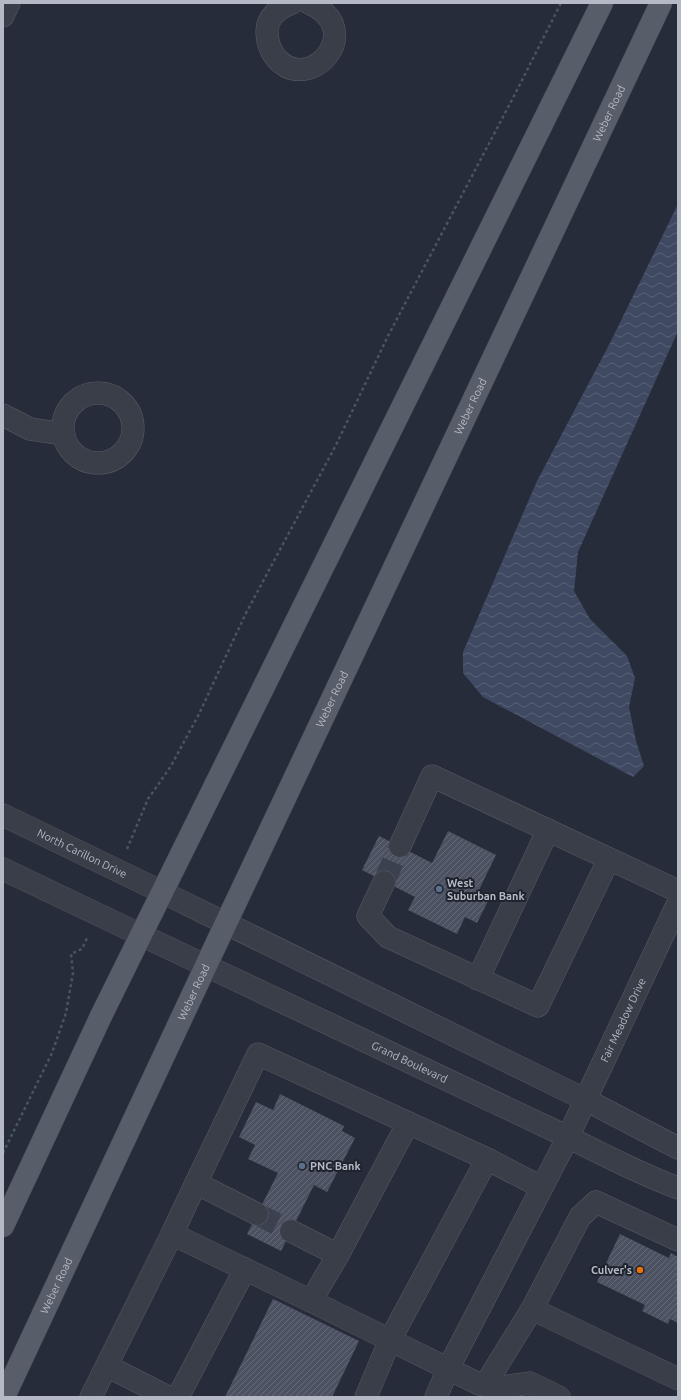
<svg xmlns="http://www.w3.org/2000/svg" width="681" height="1400" viewBox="0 0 681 1400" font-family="Ubuntu,sans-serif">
	<defs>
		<pattern id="water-waves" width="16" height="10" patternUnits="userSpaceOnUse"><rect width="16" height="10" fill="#3f4962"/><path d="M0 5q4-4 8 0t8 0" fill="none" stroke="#586177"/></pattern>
		<pattern id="building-hatch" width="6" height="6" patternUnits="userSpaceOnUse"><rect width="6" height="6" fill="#4c5261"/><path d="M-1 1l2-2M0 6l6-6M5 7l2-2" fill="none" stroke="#646976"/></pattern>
	</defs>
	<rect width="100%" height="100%" fill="#262c39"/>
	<polygon fill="url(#water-waves)" points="678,204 678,331 578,552 574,591 590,619 627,656 635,678 629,707 636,741 644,766 633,777 483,697 463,673 463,652 537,481 610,343"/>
	<g fill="url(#building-hatch)">
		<polygon points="448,831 496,855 476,896 488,901 477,923 465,917 457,934 408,910 415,897 362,870 379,836 432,863"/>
		<polygon points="280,1094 344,1126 342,1131 355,1138 327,1192 314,1185 281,1251 247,1234 278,1173 248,1159 255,1145 239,1137 256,1102 273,1110"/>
		<polygon points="620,1234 669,1258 671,1253 678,1257 678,1323 670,1319 668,1324 642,1311 645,1305 597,1282"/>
		<polygon points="273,1299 359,1341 332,1397 225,1397"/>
	</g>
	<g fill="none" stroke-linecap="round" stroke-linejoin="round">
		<g stroke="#3b414e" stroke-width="22" stroke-dasharray="22 11" stroke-linecap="butt">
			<polyline points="384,882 400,846"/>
			<polyline points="257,1214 291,1231"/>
		</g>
		<defs>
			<g id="minor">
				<path d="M292 3C280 7 267 17 267 31 267 42 270 51 277 59 311 95 368 29 309 3"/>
				<polyline points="3,16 9,3"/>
				<circle cx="98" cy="428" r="35"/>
				<polyline points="3,415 30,429 64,434"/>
				<path id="s1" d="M3 815 162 892 586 1100 678 1148"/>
				<polyline points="400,846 432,776 678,891"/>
				<path id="s2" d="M3 869 141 935 568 1137C604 1155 640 1174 678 1188"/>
				<polyline points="384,882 368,916 388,937 538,1006 609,859"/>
				<polyline points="478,979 548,830"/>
				<polyline points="487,1159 541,1187"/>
				<polyline points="257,1214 196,1183 258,1054 487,1159 390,1340 366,1397"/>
				<polyline points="291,1231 338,1255 311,1301"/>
				<polyline points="172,1234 196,1183"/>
				<polyline points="338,1255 408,1123"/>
				<polyline points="532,1309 678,1379"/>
				<polyline points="107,1366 168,1397"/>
				<polyline points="485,1385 532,1309 580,1217 596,1202 678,1240"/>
				<polyline points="91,1397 172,1234 311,1301 479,1384 501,1387 530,1383 559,1397"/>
				<polyline points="178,1397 245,1269"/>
				<path id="s3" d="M436 1397 448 1369 568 1137 678 903"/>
			</g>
			<g id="major">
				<polyline points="3,1226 101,1016 141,935 602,3"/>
				<path id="s4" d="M4 1397 226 923 661 3"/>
			</g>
		</defs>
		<use href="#minor" stroke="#575c67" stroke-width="23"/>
		<use href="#major" stroke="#424752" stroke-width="23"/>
		<g stroke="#49575b" stroke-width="2.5" stroke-dasharray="3 3" stroke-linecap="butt">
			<polyline points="127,849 148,799 171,766 199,714 245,615 336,445 388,336 515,94 561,3"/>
			<polyline points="3,1153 52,1053 66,1013 73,973 71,954 82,949 88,936"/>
		</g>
		<use href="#minor" stroke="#393e49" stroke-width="22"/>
		<use href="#major" stroke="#575d69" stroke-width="22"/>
	</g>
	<g fill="#5c6f8a" stroke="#1e232e" stroke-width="1.5">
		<circle cx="439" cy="889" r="4"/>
		<circle cx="302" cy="1166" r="4"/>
	</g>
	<circle fill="#e8710a" stroke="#1e232e" stroke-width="1.5" cx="640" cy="1270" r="4"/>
	<g text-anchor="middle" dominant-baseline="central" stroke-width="4" stroke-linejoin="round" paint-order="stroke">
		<g font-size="11" fill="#b5b9c5" stroke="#1e232e">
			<text stroke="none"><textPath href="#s4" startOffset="1419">Weber Road</textPath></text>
			<text stroke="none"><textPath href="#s4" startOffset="1095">Weber Road</textPath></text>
			<text stroke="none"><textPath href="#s4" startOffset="771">Weber Road</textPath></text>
			<text stroke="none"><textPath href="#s1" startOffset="88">North Carillon Drive</textPath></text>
			<text stroke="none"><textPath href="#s4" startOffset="447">Weber Road</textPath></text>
			<text stroke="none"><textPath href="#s3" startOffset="421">Fair Meadow Drive</textPath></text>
			<text stroke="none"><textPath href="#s2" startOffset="450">Grand Boulevard</textPath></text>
			<text stroke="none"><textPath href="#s4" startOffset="123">Weber Road</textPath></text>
		</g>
		<g font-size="11" font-weight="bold" fill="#b5b9c5" stroke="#1e232e" text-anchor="start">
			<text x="447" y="883">West<tspan x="447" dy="13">Suburban Bank</tspan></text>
			<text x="310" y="1166">PNC Bank</text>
			<text x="632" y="1270" text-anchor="end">Culver's</text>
		</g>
	</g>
	<rect width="681" height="1400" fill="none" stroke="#b5b9c5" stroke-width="8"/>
</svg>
